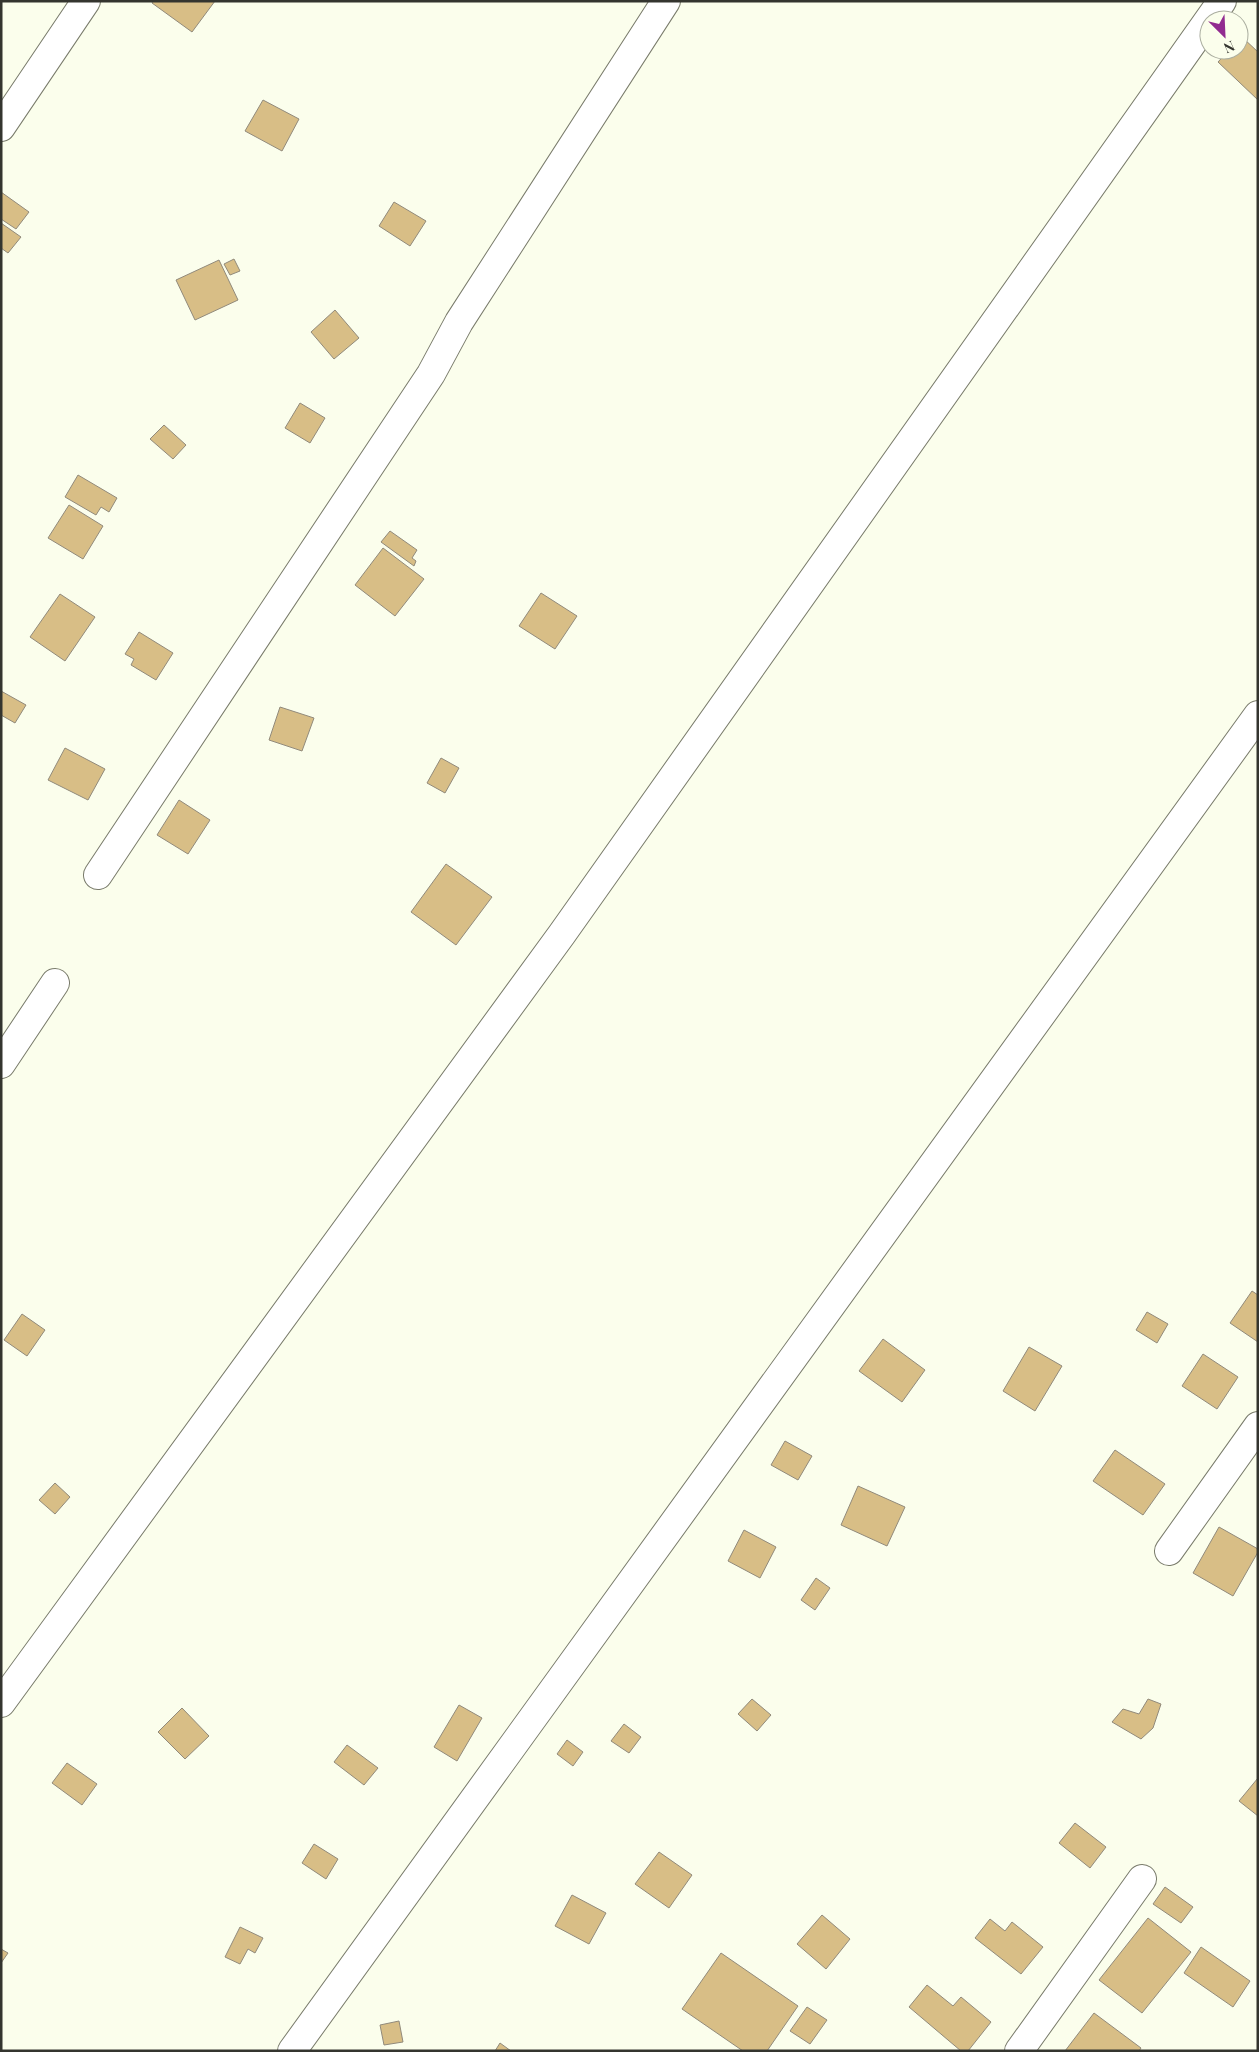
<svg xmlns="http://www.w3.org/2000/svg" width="1259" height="2052" viewBox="0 0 1259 2052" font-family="'Playfair Display',serif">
	<rect width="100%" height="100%" fill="#fbfeec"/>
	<g fill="#d8be86" stroke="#918a7b">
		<polygon points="153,1 215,1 192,32 152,3"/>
		<polygon points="1242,37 1258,52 1258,100 1218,62 1229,50 1239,50 1239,40"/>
		<polygon points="263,100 299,119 282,151 245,131"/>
		<polygon points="1,192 29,212 16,229 1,219"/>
		<polygon points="394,202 426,221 410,246 379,226"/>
		<polygon points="1,223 21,237 8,253 1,248"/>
		<polygon points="234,259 240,271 230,275 224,264"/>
		<polygon points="219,260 238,300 195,320 176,280"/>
		<polygon points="335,310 359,338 334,359 311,332"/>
		<polygon points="300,403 325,418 310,443 285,428"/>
		<polygon points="164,425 186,445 173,459 150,439"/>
		<polygon points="78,475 117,498 109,512 101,507 96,515 65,497"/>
		<polygon points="69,505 103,526 83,559 48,538"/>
		<polygon points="390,531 417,550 412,558 416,561 414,566 381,542"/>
		<polygon points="383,548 424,579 395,616 355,585"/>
		<polygon points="541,593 577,616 555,649 519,626"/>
		<polygon points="60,594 95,617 65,661 30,637"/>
		<polygon points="139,632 173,653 156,680 131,665 134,659 125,654"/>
		<polygon points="1,691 26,705 15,723 1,715"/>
		<polygon points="280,707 314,718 302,751 269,740"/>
		<polygon points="65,748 105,769 88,800 48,780"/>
		<polygon points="441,758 459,768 445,793 427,783"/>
		<polygon points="179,800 210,820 188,854 157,835"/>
		<polygon points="446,864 492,897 456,945 411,912"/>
		<polygon points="1252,1291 1258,1295 1258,1342 1230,1323"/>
		<polygon points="1147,1312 1168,1324 1157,1343 1136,1330"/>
		<polygon points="22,1314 45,1330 27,1356 4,1340"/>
		<polygon points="883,1339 925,1370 902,1402 859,1371"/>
		<polygon points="1029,1347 1062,1366 1035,1411 1003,1391"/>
		<polygon points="1203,1354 1238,1377 1217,1409 1182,1386"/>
		<polygon points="785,1441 812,1456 798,1480 771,1465"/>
		<polygon points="1115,1450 1165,1484 1143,1515 1093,1481"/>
		<polygon points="55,1483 70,1497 55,1514 39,1500"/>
		<polygon points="858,1486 905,1507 887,1546 841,1525"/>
		<polygon points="1219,1527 1258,1549 1258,1552 1233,1596 1193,1573"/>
		<polygon points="744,1530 776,1547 760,1578 728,1561"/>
		<polygon points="816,1578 830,1588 815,1610 801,1600"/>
		<polygon points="752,1699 771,1715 757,1731 738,1714"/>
		<polygon points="1148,1699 1161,1704 1153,1728 1141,1739 1112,1722 1123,1709 1139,1714"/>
		<polygon points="459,1705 482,1718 457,1761 434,1747"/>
		<polygon points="182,1708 209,1736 185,1759 158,1732"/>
		<polygon points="624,1724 641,1737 629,1753 611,1741"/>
		<polygon points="567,1740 583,1752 573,1766 557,1754"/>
		<polygon points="347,1745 378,1768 364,1785 334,1762"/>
		<polygon points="67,1763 97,1784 82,1805 52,1783"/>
		<polygon points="1258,1778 1258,1816 1239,1801"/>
		<polygon points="1075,1823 1106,1847 1090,1868 1059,1843"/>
		<polygon points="314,1844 338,1859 326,1879 302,1863"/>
		<polygon points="659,1852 692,1875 669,1908 635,1884"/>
		<polygon points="1165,1887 1193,1907 1181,1923 1153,1904"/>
		<polygon points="572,1895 606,1913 589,1944 555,1926"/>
		<polygon points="822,1915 850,1939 826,1969 797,1944"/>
		<polygon points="1148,1918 1191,1952 1142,2013 1099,1980"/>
		<polygon points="990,1919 1005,1931 1012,1922 1043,1947 1021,1974 975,1938"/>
		<polygon points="240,1927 263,1938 255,1953 248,1949 240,1964 225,1957"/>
		<polygon points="1201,1947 1250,1981 1233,2007 1184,1973"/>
		<polygon points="1,1949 8,1953 1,1963"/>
		<polygon points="721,1953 798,2006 767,2051 743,2051 682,2009"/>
		<polygon points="927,1985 953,2006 961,1997 991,2022 968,2051 961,2051 909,2007"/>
		<polygon points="807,2007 827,2020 810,2044 790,2031"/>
		<polygon points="1094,2013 1141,2048 1139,2051 1065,2051"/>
		<polygon points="399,2021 403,2042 384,2045 380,2025"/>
		<polygon points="500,2043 511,2051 495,2051"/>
	</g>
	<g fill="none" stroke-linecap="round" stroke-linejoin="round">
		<defs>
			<g id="street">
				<polyline points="1,127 86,1"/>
				<polyline points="98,875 431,374 459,322 666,1"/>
				<polyline points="1,1064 55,983"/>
				<polyline points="1169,1551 1258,1426"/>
				<polyline points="1,1703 562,934 1222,1"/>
				<polyline points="292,2051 1258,715"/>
				<polyline points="1019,2051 1142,1879"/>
			</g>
		</defs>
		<use href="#street" stroke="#797b6b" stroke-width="30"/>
		<use href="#street" stroke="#fff" stroke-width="28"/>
	</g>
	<rect width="1259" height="2052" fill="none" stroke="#34352f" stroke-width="5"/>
	<g transform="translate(1224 35) rotate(156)"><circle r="24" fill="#fbfeec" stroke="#abaea0"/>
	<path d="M0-4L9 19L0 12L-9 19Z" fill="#922b90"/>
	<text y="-8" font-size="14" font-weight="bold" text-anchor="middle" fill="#34352f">N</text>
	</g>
</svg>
